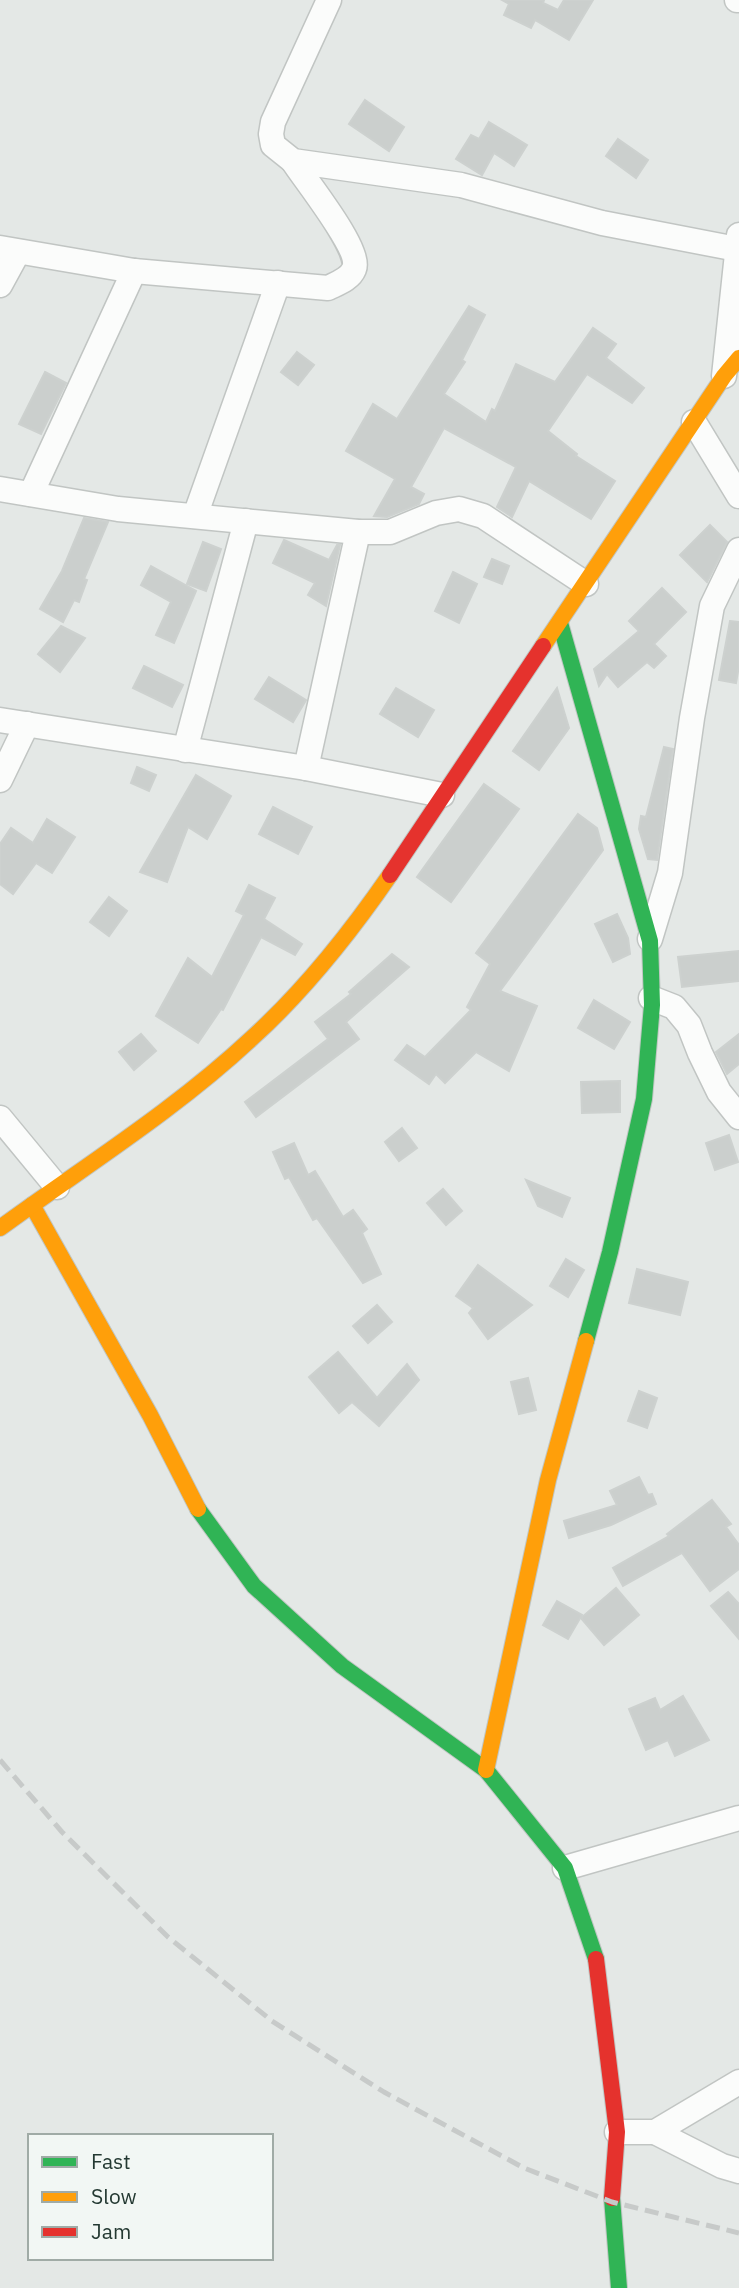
<svg xmlns="http://www.w3.org/2000/svg" width="739" height="2288" viewBox="0 0 739 2288" font-family="'IBM Plex Sans',sans-serif">
	<rect width="100%" height="100%" fill="#e4e8e6"/>
	<g fill="#cbcfcd" stroke="#cdd1cf" stroke-width="2">
		<polygon points="502,0 544,0 543,3 558,10 564,0 593,0 569,40 535,20 531,28 504,15 509,4"/>
		<polygon points="365,100 404,127 389,151 349,124"/>
		<polygon points="489,122 527,145 514,166 494,153 482,175 456,159 471,135 479,139"/>
		<polygon points="618,139 648,160 636,178 606,156"/>
		<polygon points="469,306 485,315 462,360 465,362 444,394 486,422 492,409 495,411 516,364 555,382 593,328 616,344 606,358 644,388 632,403 587,374 548,431 577,454 576,456 615,481 591,519 529,481 512,517 497,507 516,467 444,428 411,487 424,494 419,504 387,517 374,516 395,479 346,451 373,404 397,419"/>
		<polygon points="297,352 314,365 298,385 281,372"/>
		<polygon points="45,372 66,383 41,434 19,424"/>
		<polygon points="84,518 108,522 84,579 87,580 79,602 74,600 63,622 40,609 62,571"/>
		<polygon points="710,525 727,542 707,582 680,555"/>
		<polygon points="284,540 329,560 337,545 340,545 326,606 308,595 315,583 273,563"/>
		<polygon points="203,542 221,549 206,591 187,584"/>
		<polygon points="492,559 509,566 502,584 484,577"/>
		<polygon points="151,566 196,591 174,643 156,635 171,602 141,585"/>
		<polygon points="453,572 477,584 459,623 435,611"/>
		<polygon points="662,588 686,612 654,644 666,656 654,668 647,662 618,687 607,674 599,686 594,669 639,631 629,621"/>
		<polygon points="730,621 739,622 739,666 736,683 719,680"/>
		<polygon points="61,626 85,638 60,672 38,654"/>
		<polygon points="144,666 183,685 172,707 133,688"/>
		<polygon points="269,677 306,700 293,722 255,699"/>
		<polygon points="396,688 434,710 418,737 380,714"/>
		<polygon points="557,688 569,728 539,770 513,751"/>
		<polygon points="664,747 673,749 657,860 648,859 639,829 641,816 646,817"/>
		<polygon points="137,767 156,775 149,791 131,783"/>
		<polygon points="196,775 231,796 207,839 188,827 167,882 140,872"/>
		<polygon points="484,784 519,809 451,902 417,877"/>
		<polygon points="273,807 312,827 298,854 259,834"/>
		<polygon points="578,814 597,828 603,850 500,991 537,1006 509,1071 476,1052 445,1083 436,1074 429,1084 395,1060 407,1045 425,1057 471,1010 467,1007 490,964 476,953"/>
		<polygon points="47,819 75,837 52,873 36,863 13,894 0,884 0,844 11,828 33,843"/>
		<polygon points="249,885 275,898 264,919 302,944 295,955 261,937 223,1010 221,1009 198,1043 156,1016 188,958 212,977 244,915 236,911"/>
		<polygon points="109,897 127,911 109,936 90,922"/>
		<polygon points="617,914 628,938 630,954 613,962 595,924"/>
		<polygon points="739,951 739,981 682,987 678,957"/>
		<polygon points="392,954 409,967 346,1022 359,1039 256,1117 245,1102 328,1039 315,1022 351,994 349,992"/>
		<polygon points="594,1000 630,1022 614,1049 578,1028"/>
		<polygon points="141,1034 156,1051 134,1070 119,1052"/>
		<polygon points="739,1034 739,1064 727,1074 716,1052"/>
		<polygon points="620,1081 620,1112 582,1113 581,1082"/>
		<polygon points="402,1128 417,1148 399,1161 385,1142"/>
		<polygon points="729,1135 738,1162 715,1170 706,1143"/>
		<polygon points="294,1143 308,1175 315,1171 343,1217 353,1210 367,1229 362,1233 381,1274 363,1283 317,1218 313,1220 289,1177 285,1179 273,1152"/>
		<polygon points="526,1180 570,1198 562,1217 538,1206"/>
		<polygon points="443,1189 462,1211 446,1225 427,1203"/>
		<polygon points="566,1259 584,1270 568,1297 550,1286"/>
		<polygon points="478,1265 532,1305 488,1339 469,1313 473,1308 456,1296"/>
		<polygon points="637,1269 688,1282 680,1315 629,1303"/>
		<polygon points="377,1305 392,1322 368,1343 353,1326"/>
		<polygon points="338,1352 377,1398 407,1364 419,1380 379,1426 352,1402 339,1413 309,1377"/>
		<polygon points="528,1378 536,1410 519,1414 511,1382"/>
		<polygon points="639,1391 657,1398 647,1428 628,1421"/>
		<polygon points="639,1477 648,1495 652,1494 656,1504 611,1525 569,1538 564,1521 617,1505 610,1491"/>
		<polygon points="712,1500 731,1524 726,1527 739,1545 739,1569 710,1591 682,1553 623,1586 613,1568 669,1536 667,1534"/>
		<polygon points="616,1588 639,1615 604,1645 581,1618"/>
		<polygon points="728,1592 739,1604 739,1639 711,1606"/>
		<polygon points="557,1601 582,1615 568,1639 543,1625"/>
		<polygon points="683,1696 709,1740 675,1756 668,1740 646,1750 629,1709 655,1698 660,1710"/>
	</g>
	<g fill="none" stroke-linecap="round" stroke-linejoin="round">
		<defs>
			<g id="street">
				<polyline points="329,0 273,122 271,134 273,145 293,161 461,185 602,223 737,249"/>
				<polyline points="737,0 739,0"/>
				<path d="M0 248 134 271 328 288C338 283 350 279 354 269 362 250 305 180 293 161"/>
				<polyline points="0,285 18,252"/>
				<polyline points="724,376 739,235"/>
				<polyline points="694,422 739,496"/>
				<polyline points="0,489 118,509 358,532 390,532 436,513 459,509 483,516 586,584"/>
				<polyline points="31,494 134,271"/>
				<polyline points="195,516 278,283"/>
				<polyline points="0,720 306,768 442,795"/>
				<polyline points="185,750 246,521"/>
				<polyline points="306,768 358,532"/>
				<polyline points="0,780 27,724"/>
				<polyline points="650,939 670,873 692,718 712,606 739,550"/>
				<polyline points="651,998 674,1007 689,1025 700,1053 719,1092 739,1117"/>
				<polyline points="0,1118 57,1187"/>
				<polyline points="565,1868 739,1818"/>
				<polyline points="617,2132 655,2132 739,2082"/>
				<polyline points="655,2132 722,2166 739,2171"/>
			</g>
			<g id="fast">
				<polyline points="560,623 650,941 652,1005 644,1099 610,1252 586,1341"/>
				<polyline points="198,1509 254,1586 342,1666 486,1770 565,1868 596,1959"/>
				<polyline points="612,2198 619,2288"/>
			</g>
			<g id="slow">
				<polyline points="543,646 724,376 739,358"/>
				<polyline points="32,1205 150,1415 198,1509"/>
				<path d="M0 1228C85 1166 175 1110 252 1038 305 990 350 933 390 875"/>
				<polyline points="486,1770 548,1480 586,1341"/>
			</g>
			<g id="jam">
				<polyline points="390,875 543,646"/>
				<polyline points="596,1959 617,2132 612,2198"/>
			</g>
		</defs>
		<use href="#street" stroke="#c1c5c3" stroke-width="27"/>
		<use href="#fast" stroke="#c0c6c3" stroke-width="18"/>
		<use href="#slow" stroke="#c0c6c3" stroke-width="18"/>
		<use href="#jam" stroke="#c0c6c3" stroke-width="18"/>
		<use href="#street" stroke="#fbfcfb" stroke-width="24"/>
		<use href="#fast" stroke="#30b455" stroke-width="16"/>
		<use href="#slow" stroke="#ff9f0a" stroke-width="16"/>
		<use href="#jam" stroke="#e5322d" stroke-width="16"/>
		<polyline stroke="#c7cac9" stroke-width="5" stroke-dasharray="14 7" stroke-linecap="butt" points="0,1760 62,1832 168,1937 272,2021 384,2092 524,2168 612,2202 739,2233"/>
	</g>
	<rect x="28" y="2134" width="245" height="126" fill="#f2f7f4" stroke="#a0aba6" stroke-width="2"/>
	<rect x="42" y="2157" width="35" height="10" fill="#30b455" stroke="#a0aba6" stroke-width="2"/>
	<text x="91" y="2169" font-size="21" fill="#243932">Fast</text>
	<rect x="42" y="2192" width="35" height="10" fill="#ff9f0a" stroke="#a0aba6" stroke-width="2"/>
	<text x="91" y="2204" font-size="21" fill="#243932">Slow</text>
	<rect x="42" y="2227" width="35" height="10" fill="#e5322d" stroke="#a0aba6" stroke-width="2"/>
	<text x="91" y="2239" font-size="21" fill="#243932">Jam</text>
</svg>
